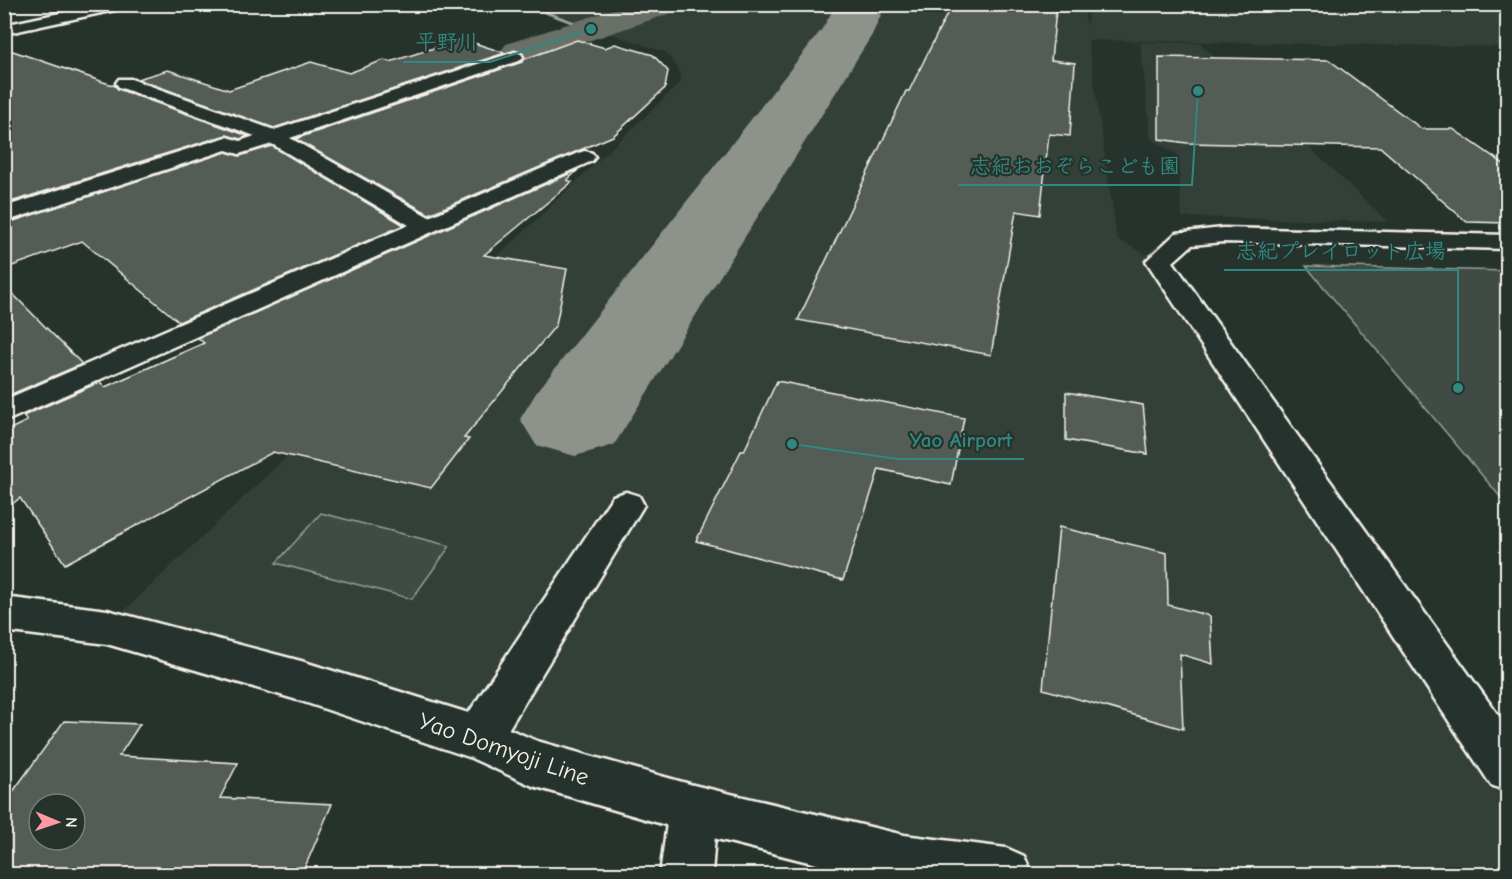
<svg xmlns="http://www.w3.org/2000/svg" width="1512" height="879" viewBox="0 0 1512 879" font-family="'Comic Neue','Klee One',sans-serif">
	<rect width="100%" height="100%" fill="#26332d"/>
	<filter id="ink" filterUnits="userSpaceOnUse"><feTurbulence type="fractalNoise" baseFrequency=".0167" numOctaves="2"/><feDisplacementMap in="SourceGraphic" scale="12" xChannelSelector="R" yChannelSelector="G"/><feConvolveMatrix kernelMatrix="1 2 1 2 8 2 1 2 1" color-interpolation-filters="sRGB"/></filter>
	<g filter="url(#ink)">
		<g fill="#333f39">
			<polygon points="1083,4 1087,26 1089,5 1507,5 1507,47 1088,40 1117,239 1159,261 1507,769 1507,874 1006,874 904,861 107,627 681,82 678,68 665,52 525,5"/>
			<polygon points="1140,42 1200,43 1388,222 1182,217 1177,154 1151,139"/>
		</g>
		<g fill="#414b45" stroke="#9a9e96" stroke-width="1.5">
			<polygon points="1306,266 1507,271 1507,505"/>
			<polygon points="321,513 450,546 412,599 276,563"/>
		</g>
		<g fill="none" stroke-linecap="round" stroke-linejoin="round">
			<polygon fill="#9fa39b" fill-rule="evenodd" points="527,4 593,28 594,29 589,30 519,4"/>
			<polygon fill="#676f68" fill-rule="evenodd" points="630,4 681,4 677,11 532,60 519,63 506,60 500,52 506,44"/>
			<polygon fill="#8d928a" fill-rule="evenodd" points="834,4 883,4 884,8 872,35 614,445 575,456 536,445 520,419 536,393 822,29 834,8"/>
		</g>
		<g fill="#525c55" stroke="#f4f1e8" stroke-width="1.5" fill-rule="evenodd">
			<polygon points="952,4 997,4 1056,10 1051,60 1075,63 1070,136 1049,134 1040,215 1016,211 991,355 798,320 906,91 909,91"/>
			<polygon points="462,39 505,53 274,128 137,79 168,70 229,90 311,62 349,73 384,60 390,62"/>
			<polygon points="577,40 605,48 615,44 653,55 668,71 665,88 613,136 429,214 295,139 522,62 525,59"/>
			<polygon points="4,48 115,86 118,89 248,136 240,139 226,135 4,204"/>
			<polygon points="1159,57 1329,60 1422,129 1453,129 1508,167 1508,223 1467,222 1380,147 1187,143 1159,139"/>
			<polygon points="272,146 404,225 179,322 82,241 4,269 4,224 226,152 240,156"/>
			<polygon points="578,170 567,180 572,182 484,255 567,269 556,325 464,438 469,439 431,488 273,452 65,564 20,498 4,510 4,432 27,421 23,416 100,382 105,387 204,343 198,338"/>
			<polygon points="4,285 82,364 7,396 4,394"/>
			<polygon points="777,381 964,418 951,485 879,469 843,580 696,541 741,451 744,451"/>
			<polygon points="1066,392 1143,405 1148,454 1066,440"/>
			<polygon points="1059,527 1167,553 1168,605 1210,616 1213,664 1180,654 1183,729 1043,689"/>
			<path d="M64 721 140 724 119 756 238 763 220 798 332 804 302 874H4V804ZM39 804H75V840H39Z"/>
		</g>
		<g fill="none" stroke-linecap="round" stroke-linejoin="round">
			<defs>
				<g id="minor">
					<polygon points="102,4 131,4 124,8 4,34 4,25"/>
					<polygon points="515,52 521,54 523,57 521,60 290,138 429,217 578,153 585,151 592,153 595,157 592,161 4,422 4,400 409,225 272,144 239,154 226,150 4,222 4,207 220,139 227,137 240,141 255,136 119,87 116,83 119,79 131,79 274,130"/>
					<polygon points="1223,228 1508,235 1508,249 1223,242 1192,245 1173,262 1508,729 1508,792 1491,785 1146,261 1176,233"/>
					<polygon points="626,492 639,496 644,505 494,753 478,760 462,753 455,738 462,723 613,496"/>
					<polygon points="693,785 710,792 717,809 712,874 660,874 669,809 676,792"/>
				</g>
				<polygon id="major" points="4,597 107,610 301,661 478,716 537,741 693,785 904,835 1006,848 1024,856 1032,874 856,874 693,833 533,786 469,757 301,701 107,644 4,631"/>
			</defs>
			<use href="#minor" stroke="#f4f1e8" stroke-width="5"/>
			<use href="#major" stroke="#f4f1e8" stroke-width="5"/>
			<use href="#minor" fill="#26332d" fill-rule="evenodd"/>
			<use href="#major" fill="#26332d" fill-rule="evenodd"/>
		</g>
	</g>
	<g text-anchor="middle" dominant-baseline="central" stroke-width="4.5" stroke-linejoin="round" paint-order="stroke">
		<g font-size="24" fill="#f4f1e8" stroke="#26332d">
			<text transform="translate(504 749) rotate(19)">Yao Domyoji Line</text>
		</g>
	</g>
	<path fill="none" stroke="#318880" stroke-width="2" d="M591 29L490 62H403M1198 91L1192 185H958M1458 388L1458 270H1224M792 444L898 459H1024"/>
	<g fill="#318880" stroke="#26332d" stroke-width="2">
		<circle cx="591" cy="29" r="6"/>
		<circle cx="1198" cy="91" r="6"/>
		<circle cx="1458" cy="388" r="6"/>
		<circle cx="792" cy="444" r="6"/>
	</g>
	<g font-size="21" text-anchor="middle" font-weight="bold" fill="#318880" stroke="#26332d" stroke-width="4.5" stroke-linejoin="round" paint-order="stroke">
		<text x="447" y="49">平野川</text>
		<text x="1075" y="173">志紀おおぞらこども園</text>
		<text x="1341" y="258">志紀プレイロット広場</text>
		<text x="961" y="447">Yao Airport</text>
	</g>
	<rect width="1512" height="879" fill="none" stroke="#26332d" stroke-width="24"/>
	<rect x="12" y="12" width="1488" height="855" fill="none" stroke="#f4f1e8" stroke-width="2" filter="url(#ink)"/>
	<g transform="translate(57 822) rotate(92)"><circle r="28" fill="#26332d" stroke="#787f78" stroke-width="1.5"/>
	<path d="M0-4.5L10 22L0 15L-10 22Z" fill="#ff9aa2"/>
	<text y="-9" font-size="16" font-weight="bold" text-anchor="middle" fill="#f4f1e8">N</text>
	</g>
</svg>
